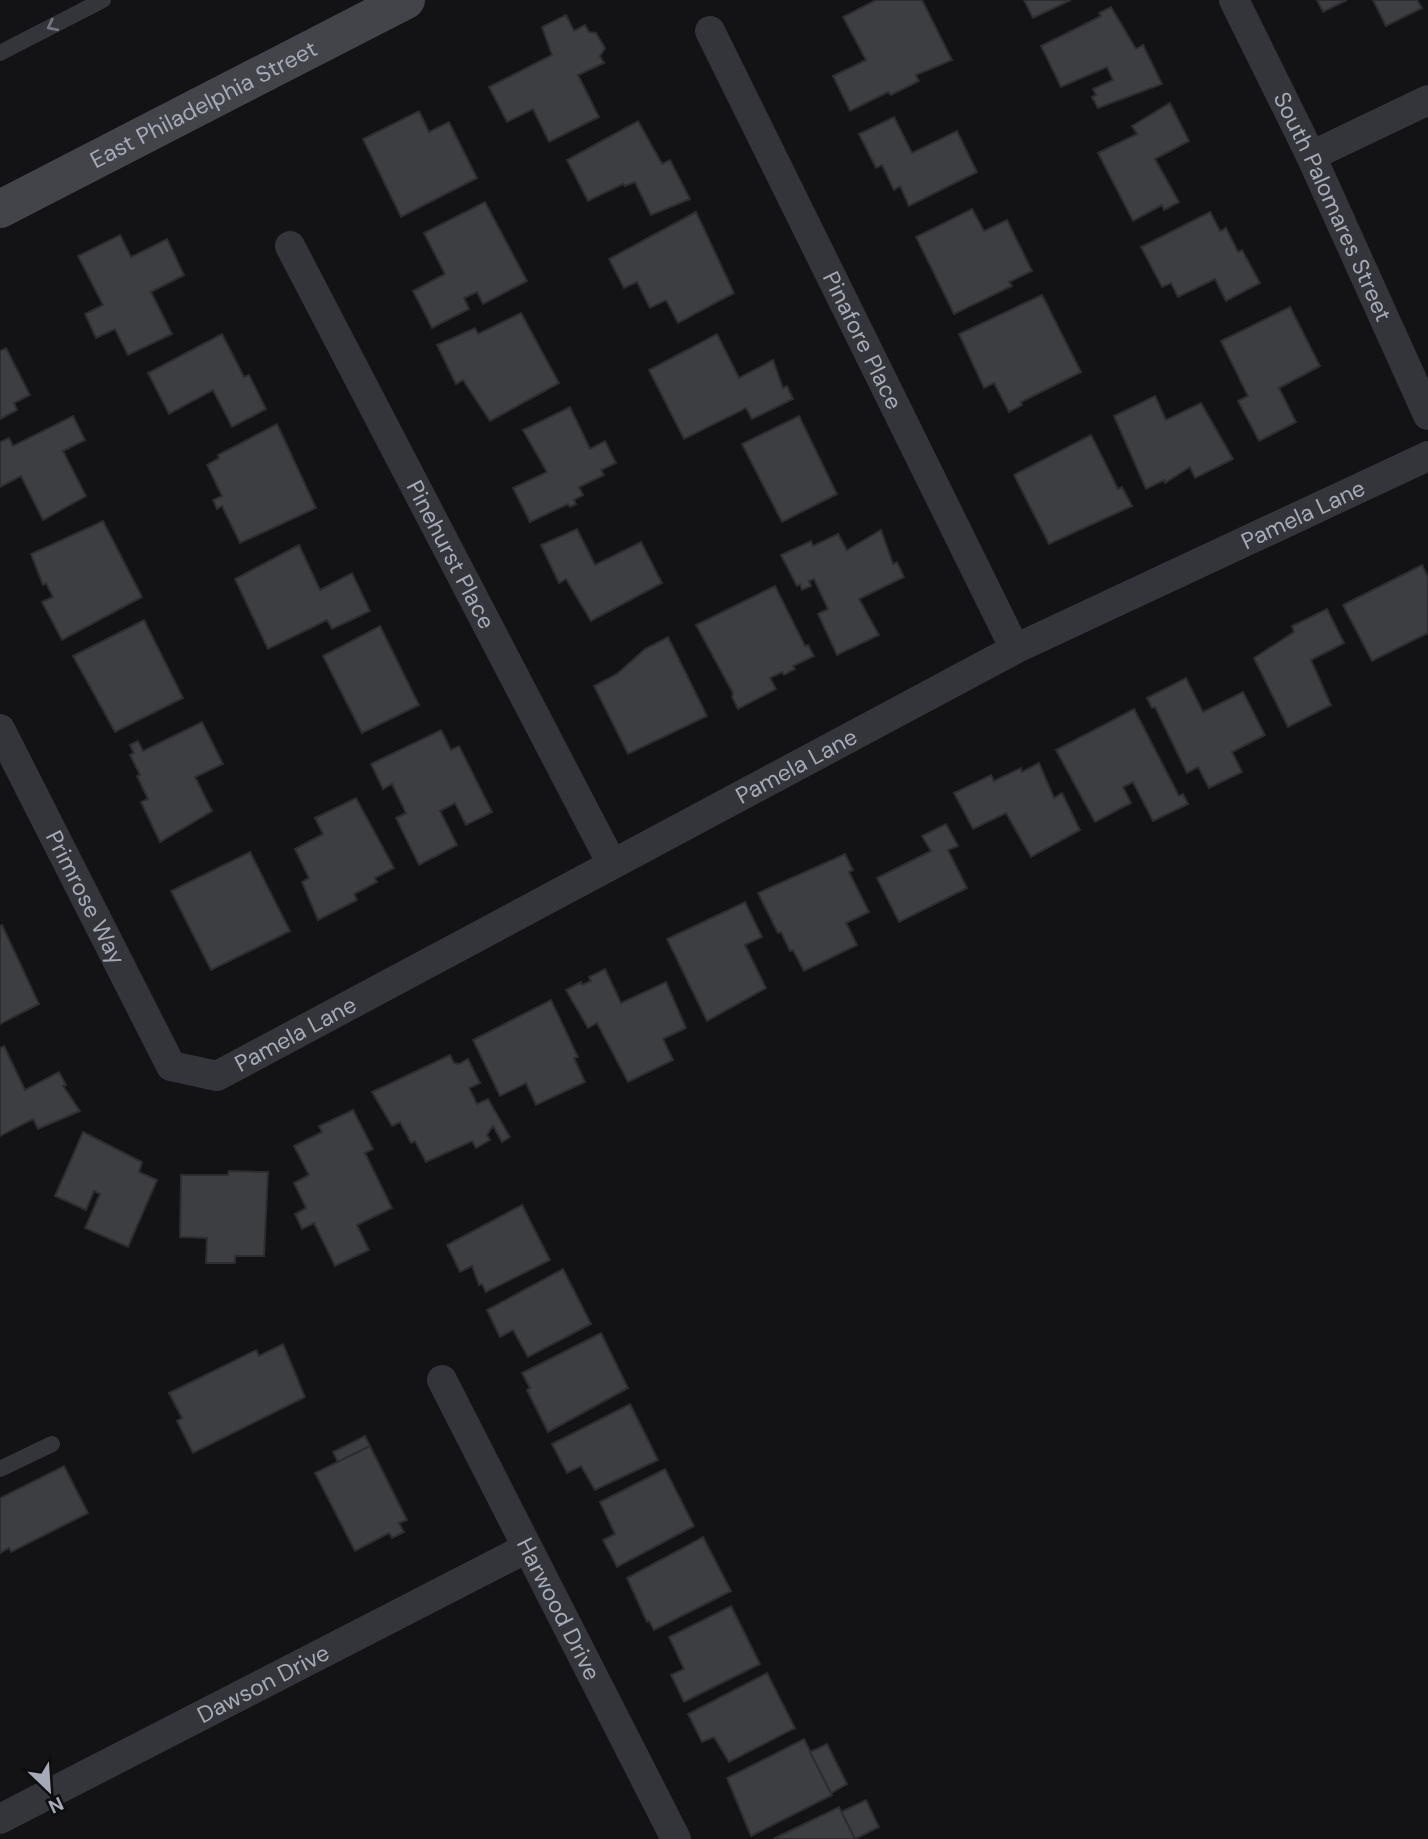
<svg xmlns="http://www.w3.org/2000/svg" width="1428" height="1839" viewBox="0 0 1428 1839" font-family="'DM Sans',sans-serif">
	<rect width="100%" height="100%" fill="#131315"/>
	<g fill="#3d3e42" stroke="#2d2d31" stroke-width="2">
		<polygon points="876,0 922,0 952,60 916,75 919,81 891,95 888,92 850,111 833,76 866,60 843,17"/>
		<polygon points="1024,0 1071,0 1033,18"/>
		<polygon points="1317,0 1347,0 1323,12"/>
		<polygon points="1373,0 1417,0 1422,8 1386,26"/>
		<polygon points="1111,7 1136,49 1143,45 1162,84 1098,108 1092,97 1096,95 1093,89 1113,80 1107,67 1061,87 1041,46 1101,16 1099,13"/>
		<polygon points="566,15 574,31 585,25 589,32 596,33 605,48 600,56 604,63 578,75 599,117 549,142 533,109 507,122 489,87 552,55 542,27"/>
		<polygon points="1170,103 1189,141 1155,159 1179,202 1164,210 1162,205 1133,221 1098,153 1137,134 1132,126"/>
		<polygon points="419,111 429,132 449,122 477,178 401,217 363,139"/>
		<polygon points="894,117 912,153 957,131 977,172 909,206 900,186 894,190 882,165 876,168 859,134"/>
		<polygon points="638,121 662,164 670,160 690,199 651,215 635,182 625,186 623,184 588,201 567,160"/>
		<polygon points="485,202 527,281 483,304 477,292 464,298 469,309 432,328 413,291 445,274 424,233"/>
		<polygon points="972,209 984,231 1007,220 1032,271 1009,282 1012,286 954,314 916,237"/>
		<polygon points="696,212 734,293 678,323 666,300 650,308 637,282 624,288 609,259"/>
		<polygon points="1210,212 1220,231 1226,228 1238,252 1242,250 1260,283 1226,301 1215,279 1178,297 1171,283 1162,287 1141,247"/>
		<polygon points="120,235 131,257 167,239 184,275 151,292 172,334 128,355 115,329 96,338 85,314 103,305 78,256"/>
		<polygon points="1042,295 1081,372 1021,402 1022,405 1009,412 994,383 984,388 959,334"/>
		<polygon points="1290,307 1320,366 1279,388 1296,422 1259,441 1238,401 1248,396 1221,341"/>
		<polygon points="521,313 559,383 490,421 463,380 456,384 437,345 475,328 478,334"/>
		<polygon points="222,334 244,377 249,375 266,409 232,427 213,390 169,414 148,373"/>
		<polygon points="717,334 739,378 773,360 783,388 787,386 793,399 752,419 746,408 684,439 649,370"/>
		<polygon points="6,348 30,395 14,403 17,410 0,419 0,351"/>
		<polygon points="1155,396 1166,420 1201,403 1233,459 1195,478 1190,467 1165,483 1164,480 1146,489 1114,416"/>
		<polygon points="570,407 590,449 605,441 616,463 601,470 604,475 579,487 583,495 574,500 576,504 570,507 568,504 530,522 513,488 547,472 523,430"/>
		<polygon points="73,416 85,440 63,451 86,496 43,520 21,476 0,487 0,442 9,438 13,446"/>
		<polygon points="799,416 837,494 782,522 742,444"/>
		<polygon points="277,424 316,508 240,543 222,506 217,509 213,500 222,496 207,465 219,458 218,455"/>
		<polygon points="1091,435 1118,489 1122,487 1132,506 1049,544 1014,475"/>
		<polygon points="103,521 142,597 62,640 42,602 53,597 46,583 43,585 31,554"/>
		<polygon points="577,529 595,565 641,542 662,583 591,621 566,579 559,583 541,545"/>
		<polygon points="881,530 893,564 897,562 904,577 859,599 879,635 837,655 818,614 828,609 814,579 809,581 811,586 802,590 800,584 797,586 781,555 811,541 813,546 838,534 847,550"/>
		<polygon points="299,545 320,590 352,573 370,611 332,629 327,620 268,649 235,579"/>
		<polygon points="1422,565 1428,577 1428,633 1372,661 1343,605"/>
		<polygon points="775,586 805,646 808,645 814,656 793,666 795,669 784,675 782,672 770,678 776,689 738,709 732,697 733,693 696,625"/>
		<polygon points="1327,609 1344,643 1311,660 1331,705 1288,727 1254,658 1294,632 1292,626"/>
		<polygon points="144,620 183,698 115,732 73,656"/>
		<polygon points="380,626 419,705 362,733 323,656"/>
		<polygon points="668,637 707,716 628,754 594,686 617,674 645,649"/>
		<polygon points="1186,678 1203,712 1243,692 1265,735 1232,752 1242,772 1209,788 1198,767 1187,773 1155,707 1152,708 1147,698"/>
		<polygon points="1134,709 1179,796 1183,794 1188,804 1153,821 1133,782 1123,787 1131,803 1095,822 1056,750"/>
		<polygon points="202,722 223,764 195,777 212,811 160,842 141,802 148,799 137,776 140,775 130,755 134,753 130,745 138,741 143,751"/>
		<polygon points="441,730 451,750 459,746 492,812 466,825 455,803 440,811 457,845 419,865 396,818 406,813 392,784 383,789 371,764"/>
		<polygon points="1039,763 1054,798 1062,793 1080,830 1031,857 1006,813 973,829 954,793 991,775 994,781 1021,768 1022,772"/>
		<polygon points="356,798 394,868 375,878 377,882 354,894 357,900 318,920 302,882 309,878 295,849 323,834 315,818"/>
		<polygon points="946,824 958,846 948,850 967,888 899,922 877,878 931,851 922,836"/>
		<polygon points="250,852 290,931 211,970 171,891"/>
		<polygon points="845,854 853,870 849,872 869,912 846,923 857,945 804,971 793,950 790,951 781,932 778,933 758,893"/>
		<polygon points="745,902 762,937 745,945 766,988 707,1021 667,939"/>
		<polygon points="2,925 39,1004 0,1024 0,926"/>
		<polygon points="605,969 621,1003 666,982 686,1028 663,1039 673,1060 628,1082 597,1023 588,1028 566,990 581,982 582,985 591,981 589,977"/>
		<polygon points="551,1000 578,1057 574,1058 585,1082 536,1105 526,1083 500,1096 473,1040"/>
		<polygon points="4,1046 25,1090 59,1072 66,1085 63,1086 80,1111 38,1129 33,1119 0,1136 0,1048"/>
		<polygon points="450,1055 454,1063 459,1064 468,1059 480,1083 469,1088 477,1104 488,1099 510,1137 502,1142 493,1126 487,1135 490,1140 476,1148 472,1141 426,1162 415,1141 411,1143 400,1122 392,1126 372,1092"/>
		<polygon points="353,1110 373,1149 365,1153 392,1208 357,1225 369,1250 335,1266 314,1223 302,1229 295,1214 306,1208 294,1183 309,1175 294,1146 322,1132 319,1126"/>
		<polygon points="83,1132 142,1162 139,1172 157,1180 128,1247 85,1228 100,1194 94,1191 86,1210 55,1196"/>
		<polygon points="229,1171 268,1172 264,1256 235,1256 235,1263 206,1263 207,1238 180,1237 181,1175 228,1175"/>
		<polygon points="522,1205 550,1260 486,1292 482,1284 479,1285 472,1266 460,1272 447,1245"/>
		<polygon points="563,1269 591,1324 528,1357 513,1330 500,1337 487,1310"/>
		<polygon points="601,1333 628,1388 548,1432 527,1390 530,1388 522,1373"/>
		<polygon points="283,1344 305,1397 193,1453 177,1421 182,1418 169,1393 256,1350 259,1356"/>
		<polygon points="630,1404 658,1460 595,1490 581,1466 567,1473 552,1444"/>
		<polygon points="365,1436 370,1446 338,1462 333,1452"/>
		<polygon points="370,1446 407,1520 399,1523 404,1532 392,1538 389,1533 355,1551 315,1473"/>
		<polygon points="64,1466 88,1513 11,1552 9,1548 0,1553 0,1498"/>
		<polygon points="665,1469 694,1526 617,1567 603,1540 615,1534 600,1502"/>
		<polygon points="703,1537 731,1591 654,1630 649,1621 647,1622 627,1578"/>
		<polygon points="731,1606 760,1664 684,1702 671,1675 684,1669 669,1637"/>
		<polygon points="767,1673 795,1728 729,1762 714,1737 702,1742 688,1714"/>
		<polygon points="804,1739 832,1795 751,1836 727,1778"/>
		<polygon points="827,1744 847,1784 831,1793 810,1752"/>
		<polygon points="866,1800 879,1827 855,1839 841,1812"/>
		<polygon points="839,1807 855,1839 775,1839 775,1838"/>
	</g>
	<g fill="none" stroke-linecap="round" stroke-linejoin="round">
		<g stroke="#34353a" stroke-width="16">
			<polyline points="0,53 103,0"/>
			<polyline points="0,1469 52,1444"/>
		</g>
		<g stroke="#34353a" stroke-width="30">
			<path id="s1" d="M1234 0 1311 156 1428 415"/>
			<path id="s2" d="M710 31 1015 649"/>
			<polyline points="1311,156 1428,100"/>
			<path id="s3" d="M290 246 612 864"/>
			<path id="s4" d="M0 729 171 1066 217 1076 1015 649 1428 456"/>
			<path id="s5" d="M442 1380 676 1839"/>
			<path id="s6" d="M0 1819 527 1548"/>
		</g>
		<path stroke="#42444a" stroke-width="38" id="s7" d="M0 209 406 0"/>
	</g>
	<defs><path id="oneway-chevron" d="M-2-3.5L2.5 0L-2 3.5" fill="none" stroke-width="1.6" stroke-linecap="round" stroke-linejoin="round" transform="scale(1.75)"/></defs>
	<use stroke="#72757e" href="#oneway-chevron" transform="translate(52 26) rotate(153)"/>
	<g text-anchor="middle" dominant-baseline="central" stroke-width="6" stroke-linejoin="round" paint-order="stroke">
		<g font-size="23" fill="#a4aab6" stroke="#0e0e10">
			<text stroke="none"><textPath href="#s7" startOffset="229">East Philadelphia Street</textPath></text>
			<text stroke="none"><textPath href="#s1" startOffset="229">South Palomares Street</textPath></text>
			<text stroke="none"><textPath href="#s2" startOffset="345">Pinafore Place</textPath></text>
			<text stroke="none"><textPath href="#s4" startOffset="1648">Pamela Lane</textPath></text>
			<text stroke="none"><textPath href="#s3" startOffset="348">Pinehurst Place</textPath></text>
			<text stroke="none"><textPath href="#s4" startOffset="1082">Pamela Lane</textPath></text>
			<text stroke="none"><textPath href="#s4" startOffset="189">Primrose Way</textPath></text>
			<text stroke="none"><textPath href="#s4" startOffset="514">Pamela Lane</textPath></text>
			<text stroke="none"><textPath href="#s5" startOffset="257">Harwood Drive</textPath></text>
			<text stroke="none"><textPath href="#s6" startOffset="296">Dawson Drive</textPath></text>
		</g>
	</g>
	<g transform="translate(49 1790) rotate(155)" stroke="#0e0e10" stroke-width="5" paint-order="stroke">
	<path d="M0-5L12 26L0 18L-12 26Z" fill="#a4aab6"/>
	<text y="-10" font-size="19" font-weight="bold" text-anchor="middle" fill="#a4aab6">N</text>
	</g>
</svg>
